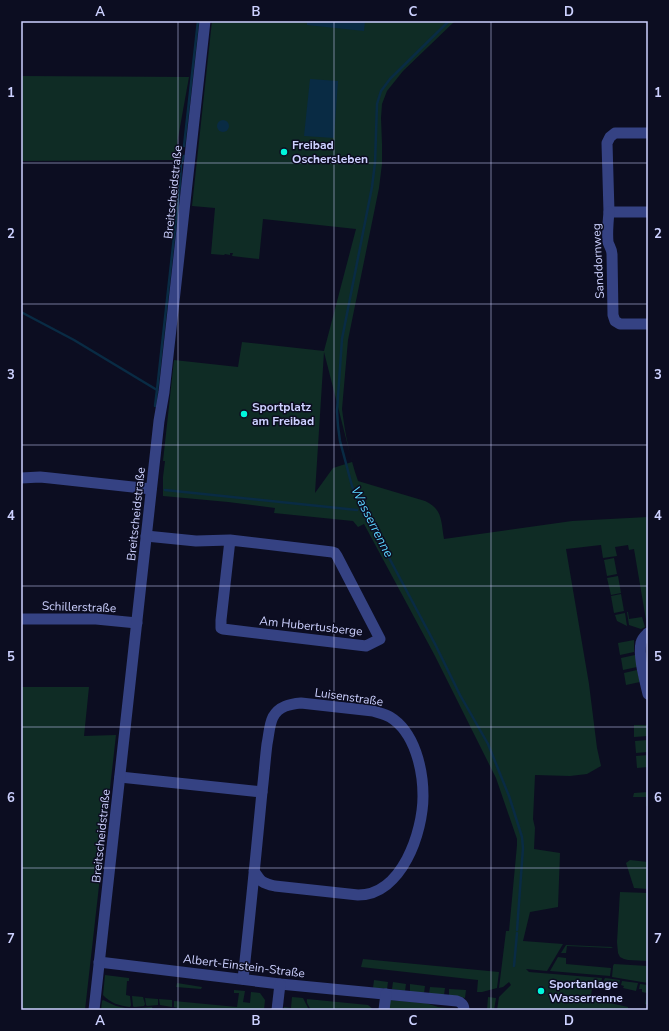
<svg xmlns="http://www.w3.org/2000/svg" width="669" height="1031" viewBox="0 0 669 1031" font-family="'Nunito Sans',sans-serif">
	<rect width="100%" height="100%" fill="#0c0d21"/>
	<g fill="#0f2c25" fill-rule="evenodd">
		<path d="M212 21H455L403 71 387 91 382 104 381 118 382 144V164L379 188 348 340 342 409C345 434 350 458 358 481L425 501C443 509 441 522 444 539L572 521 648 517V626H647L634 549 629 550 628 545 615 547 617 556 603 558 601 545 566 549 589 684 597 748 601 766 587 774 570 776 535 775 533 819 535 828 534 849 560 853 558 907 530 912 523 941 563 944 547 971 526 969 529 972 602 978 601 984 593 983 591 995 602 997 601 1001 628 1007V1010H497L499 997 511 985 509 982 503 987 499 988 506 931H509L517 845V839L496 778 435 656 364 524 358 527 353 521 274 513 275 508 228 502 163 496V477L165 461H163L174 360 238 367 242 342 324 351 356 229 263 219 259 259 232 256 233 253H230V255L225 254 224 255 211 254 215 208 192 206ZM324 352 352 462 333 468 315 493Z"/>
		<polygon points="21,76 189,77 174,160 21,161"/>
		<polygon points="614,558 617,574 607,576 604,560"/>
		<polygon points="618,576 621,593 611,595 607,578"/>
		<polygon points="621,594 624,611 614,613 611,596"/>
		<polygon points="627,612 628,612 629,619 642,617 645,627 641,629 629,625"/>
		<polygon points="625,613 627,626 617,621 615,615"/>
		<polygon points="634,640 634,652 620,655 618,643"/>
		<polygon points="635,655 637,667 623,670 621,658"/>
		<polygon points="637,670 640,682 626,685 624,673"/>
		<polygon points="21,687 89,687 84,736 116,735 85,1010 21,1010"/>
		<polygon points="634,725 648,725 648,736 634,737"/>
		<polygon points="648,740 648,752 636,753 635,741"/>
		<polygon points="648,755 648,767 637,768 636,756"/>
		<polygon points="648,792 648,806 646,806 646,797 633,797 634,793"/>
		<polygon points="630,860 648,862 648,889 634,888 626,863"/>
		<polygon points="620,892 648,893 648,961 628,960 624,959 620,957 618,953 617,942"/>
		<polygon points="566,945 613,947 611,948 567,946 566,953 561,953"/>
		<polygon points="558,957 566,958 566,964 611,968 610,976 550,971"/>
		<polygon points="363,959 499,972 497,988 482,992 477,992 478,980 361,967"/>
		<polygon points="614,964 648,966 648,983 612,977 613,966"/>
		<path d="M105 975 129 978V981H127L126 995 130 996 131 1005 130 1007C120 1006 110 1003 103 995Z"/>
		<polygon points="605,978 620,980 619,985 618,985 617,987 605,985 605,983 603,982"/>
		<polygon points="374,980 388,982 387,989 373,988"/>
		<polygon points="622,981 638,983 636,991 623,988 624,986 621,985"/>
		<polygon points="393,982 406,984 405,991 392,989"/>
		<polygon points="177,983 202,987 201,989 176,987"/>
		<polygon points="410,984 425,986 424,993 410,992"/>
		<polygon points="640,984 648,985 648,1005 645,1004 647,993 642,992 642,989 639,989"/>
		<polygon points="430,987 445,988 444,995 429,994"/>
		<polygon points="449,989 466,990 465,998 449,995"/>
		<polygon points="234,990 245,991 243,1002 250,1003 251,992 260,993 265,1000 264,1010 184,1010 174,1007 174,1001 237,1007 239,993 234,993"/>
		<polygon points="132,996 143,997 145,1004 144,1006 134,1007 133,1006"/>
		<polygon points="292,997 303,998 309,1010 283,1010 284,1007 291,1008"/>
		<polygon points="488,997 496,998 494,1010 487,1010"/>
		<polygon points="145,998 158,999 158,1005 147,1006 146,1005"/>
		<polygon points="159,999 172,1000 172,1007 160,1005"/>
		<path d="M307 999 368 1005 374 1010H311C309 1006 306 1003 307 999Z"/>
		<polygon points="103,1000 116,1006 130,1009 152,1007 153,1010 101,1010 102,1001"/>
		<polygon points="389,1000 426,1003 438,1007 456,1009 456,1010 387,1010"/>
	</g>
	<g fill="#092b44">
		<polygon points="307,21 365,21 364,31 307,25"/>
		<polygon points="310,79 338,81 334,138 304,136"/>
		<circle cx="223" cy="126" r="6"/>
	</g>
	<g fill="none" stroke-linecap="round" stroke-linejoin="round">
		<g stroke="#092b44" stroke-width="2.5">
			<polyline points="449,21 390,79 381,91 377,104 375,163 372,187 342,339 337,411 338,426 340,441 352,486 363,509 435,644 460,695 488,744 509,796 522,837 523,848 517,930"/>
			<polyline points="184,146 198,21"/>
			<polyline points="21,312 74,340 157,390 155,406"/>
			<polyline points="157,390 180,183 181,164 184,156"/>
			<polyline points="165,490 357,510"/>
			<polyline points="514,966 517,933"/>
		</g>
		<g stroke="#354283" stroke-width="11">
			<polyline points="648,133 615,133 610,137 607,143 609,212 648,212"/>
			<path d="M609 212C608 222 607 232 608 242 609 246 612 249 612 254L613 315 615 321 620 324H648"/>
			<polyline points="21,478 40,477 50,478 151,489"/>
			<polyline points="146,536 196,541 230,540 332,552 335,553 337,556 380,639 366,646 223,629 221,628 221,620 230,540"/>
			<polyline points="21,619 96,619 137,623"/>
			<path d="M648 633C645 636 642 638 641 643 638 656 645 681 648 694"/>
			<polyline points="120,777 262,792"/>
			<path d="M99 962 280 984 457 1001C461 1002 464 1005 464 1010"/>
			<path d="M243 979C250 917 256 854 262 792 264 776 265 760 267 744 269 735 269 725 273 717 279 706 290 704 301 703L373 711C379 713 385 714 390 717 415 732 423 770 423 796 423 832 402 895 358 895L275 886C262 883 261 882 254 871"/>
			<polyline points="94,1010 152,484 159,421 164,392 205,21"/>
			<polyline points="277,1010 280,984"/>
			<polyline points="384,1010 386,994"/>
		</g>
	</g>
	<path fill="none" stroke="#cdd1ff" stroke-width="1" stroke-opacity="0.55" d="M178 21V1010M334 21V1010M491 21V1010M21 163H648M21 304H648M21 445H648M21 586H648M21 727H648M21 868H648"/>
	<g fill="#00f8dc" stroke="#0c0d21" stroke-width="1.5">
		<circle cx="284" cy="152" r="4"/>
		<circle cx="244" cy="414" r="4"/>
		<circle cx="541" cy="991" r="4"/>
	</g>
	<g text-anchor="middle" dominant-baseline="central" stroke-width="3" stroke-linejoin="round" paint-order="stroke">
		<g font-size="12" font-weight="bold" fill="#cdd1ff" stroke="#0c0d21" text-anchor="start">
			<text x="292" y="145">Freibad<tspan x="292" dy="14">Oschersleben</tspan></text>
			<text x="252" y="407">Sportplatz<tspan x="252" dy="14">am Freibad</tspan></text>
			<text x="549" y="984">Sportanlage<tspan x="549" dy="14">Wasserrenne</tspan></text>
		</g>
		<g font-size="12" fill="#cdd1ff" stroke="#0c0d21">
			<text transform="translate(173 192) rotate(-84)">Breitscheidstraße</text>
			<text transform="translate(598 261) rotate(-93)">Sanddornweg</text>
			<text transform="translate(136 514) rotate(-84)">Breitscheidstraße</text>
			<text transform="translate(79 607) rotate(2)">Schillerstraße</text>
			<text transform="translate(311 626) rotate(6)">Am Hubertusberge</text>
			<text transform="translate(349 697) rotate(8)">Luisenstraße</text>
			<text transform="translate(101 836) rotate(-84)">Breitscheidstraße</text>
			<text transform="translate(244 966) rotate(7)">Albert-Einstein-Straße</text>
		</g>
		<g font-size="13" font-style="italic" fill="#5bd6ff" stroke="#0c0d21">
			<text transform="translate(372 522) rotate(63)">Wasserrenne</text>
		</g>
	</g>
	<rect width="669" height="1031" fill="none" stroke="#0c0d21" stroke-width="44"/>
	<rect x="22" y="22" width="625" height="987" fill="none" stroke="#cdd1ff" stroke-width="1.5"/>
	<g font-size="13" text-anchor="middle" font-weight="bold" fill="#cdd1ff">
		<text x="100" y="16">A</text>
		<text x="256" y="16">B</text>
		<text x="413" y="16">C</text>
		<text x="569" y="16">D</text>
		<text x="11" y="97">1</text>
		<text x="658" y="97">1</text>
		<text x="11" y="238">2</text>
		<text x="658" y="238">2</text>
		<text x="11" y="379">3</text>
		<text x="658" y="379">3</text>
		<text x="11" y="520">4</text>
		<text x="658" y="520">4</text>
		<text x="11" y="661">5</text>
		<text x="658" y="661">5</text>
		<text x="11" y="802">6</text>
		<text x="658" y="802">6</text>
		<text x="11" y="943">7</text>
		<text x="658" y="943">7</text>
		<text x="100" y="1025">A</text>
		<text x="256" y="1025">B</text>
		<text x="413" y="1025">C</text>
		<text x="569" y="1025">D</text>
	</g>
</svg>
